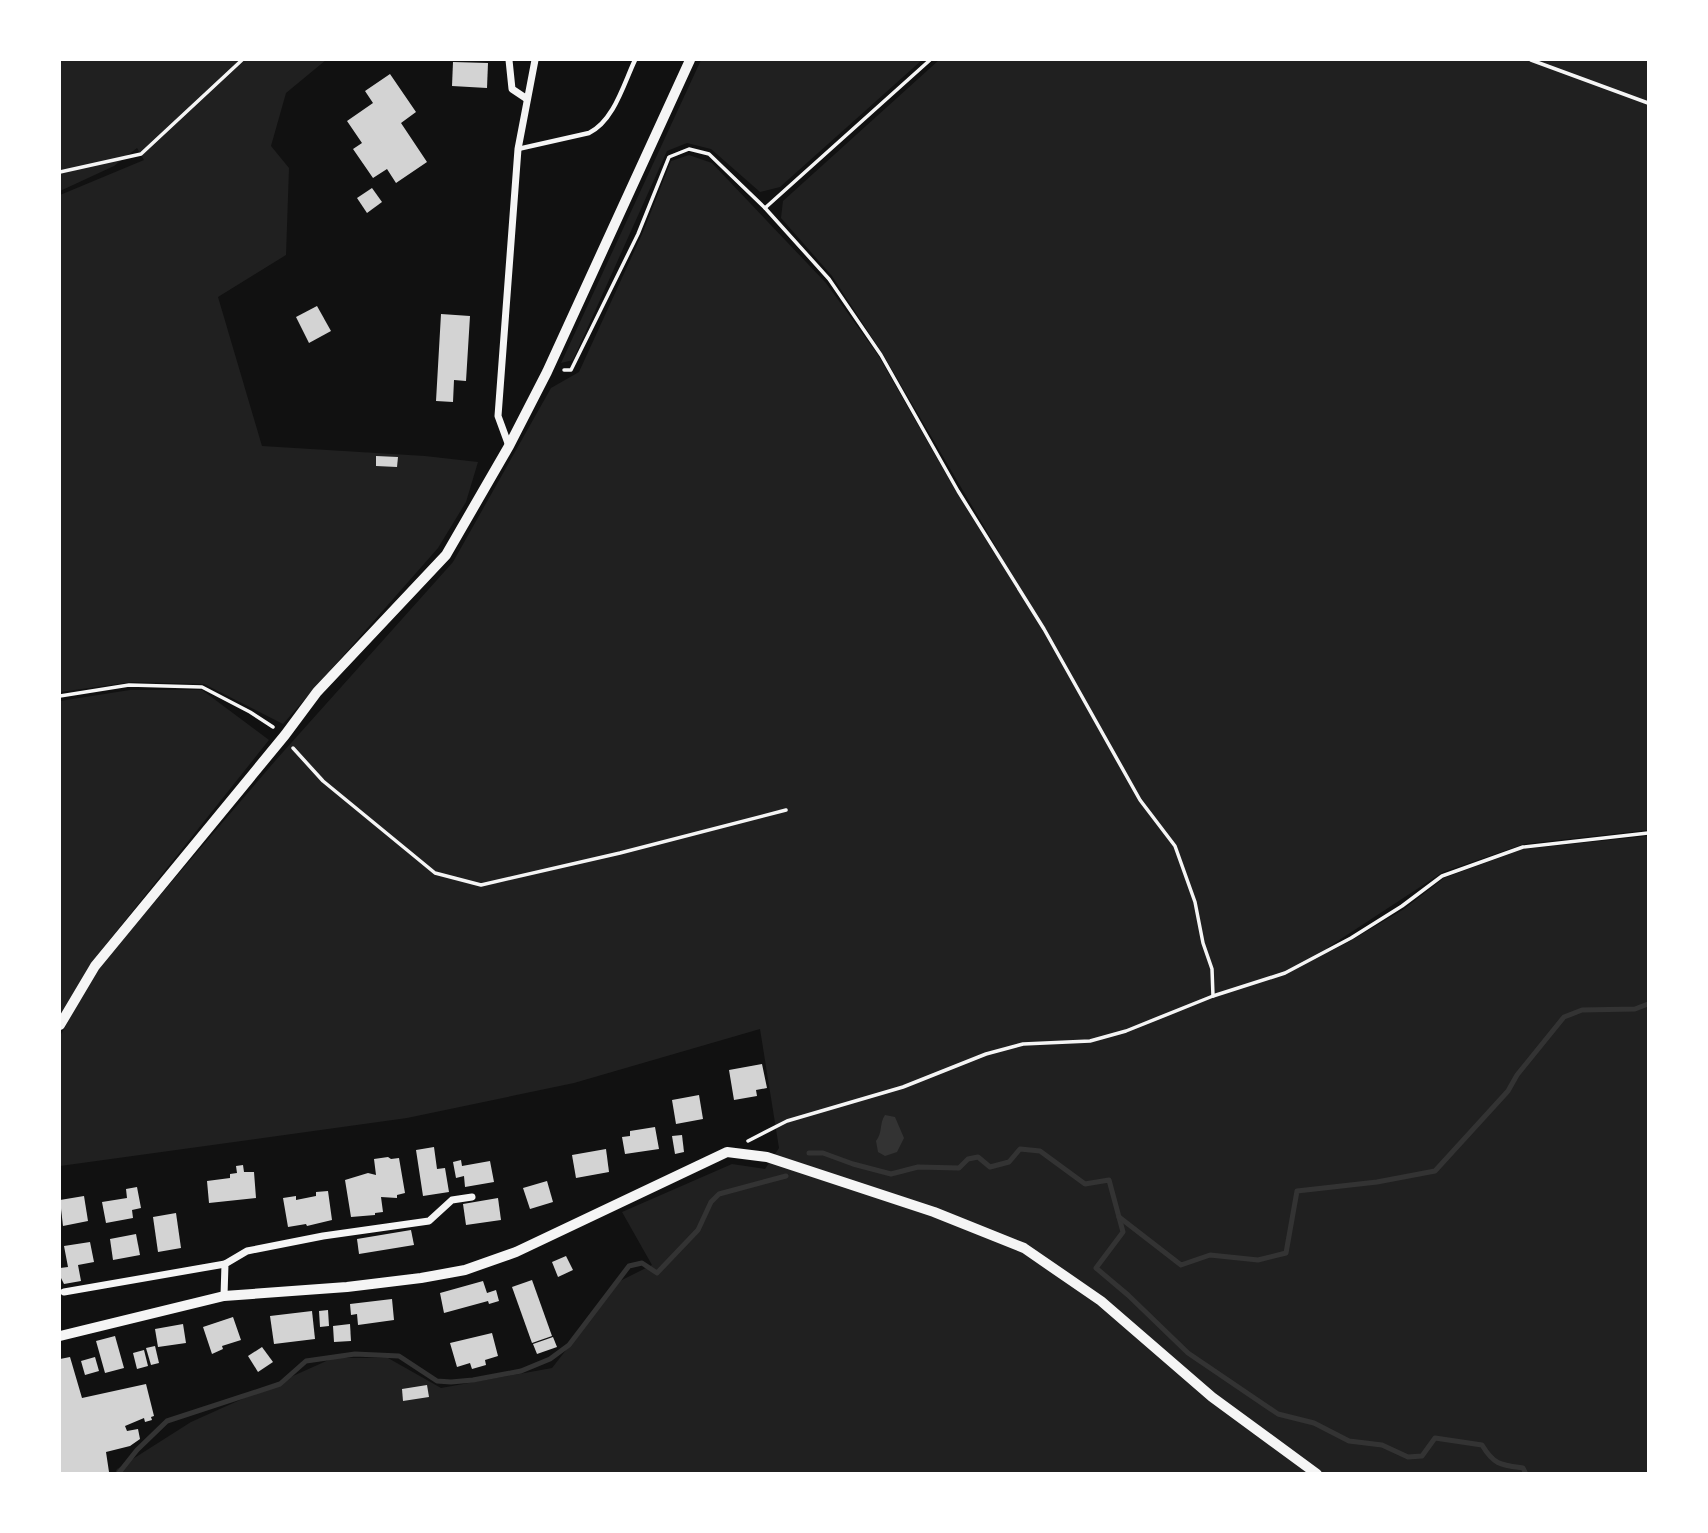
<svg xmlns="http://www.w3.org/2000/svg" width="1708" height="1533" viewBox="0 0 1708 1533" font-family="'Titillium Web',sans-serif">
	<rect width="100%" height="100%" fill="#111"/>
	<g fill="#202020">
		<polygon points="60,60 326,60 286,93 271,146 289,168 286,255 218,297 262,446 425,456 478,462 466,502 438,548 283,724 204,684 132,682 60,692 60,195 144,160 137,148 114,166 60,191"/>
		<polygon points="701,60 922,60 780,187 760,192 711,149 687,143 667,151 573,360 561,363"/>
		<polygon points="939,60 1648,60 1648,830 1524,844 1443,872 1327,948 1329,952 1352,940 1404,909 1444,878 1523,849 1648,836 1648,1473 115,1473 117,1469 191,1422 333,1358 388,1358 441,1388 552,1368 620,1281 652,1265 622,1212 732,1164 765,1169 779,1148 760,1029 574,1083 407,1118 60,1166 60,1036 98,968 275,761 453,562 551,388 579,372 643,232 671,161 689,155 712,163 826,283 878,355 957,493 995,554 999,552 884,356 832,276 781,218 783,201"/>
		<polygon points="130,690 202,690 269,740 92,962 60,1015 60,701"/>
	</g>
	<path fill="#333" d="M885 1115 895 1117 904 1138 897 1152 885 1156 878 1152 876 1141C883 1132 879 1124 885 1115Z"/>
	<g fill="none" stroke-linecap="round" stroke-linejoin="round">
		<g stroke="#333" stroke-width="5">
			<path d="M809 1153H823L853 1164 891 1174 918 1167 959 1168 968 1159 978 1157 990 1167 1009 1162 1020 1149 1040 1151 1085 1184 1109 1180 1123 1232 1096 1268 1128 1295 1188 1353 1278 1414 1314 1423 1349 1441 1382 1445 1408 1457 1422 1456 1435 1438 1482 1445C1494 1465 1501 1465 1523 1468L1526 1474"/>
			<polyline points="1119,1217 1181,1265 1210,1255 1258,1260 1286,1253 1297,1191 1377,1182 1435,1171 1508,1091 1517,1075 1564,1017 1582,1010 1635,1009 1648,1004"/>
			<polyline points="118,1474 137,1450 167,1421 280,1384 306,1361 355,1354 399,1356 437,1381 451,1382 473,1380 521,1371 550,1359 569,1345 629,1266 642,1263 657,1273 698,1230 711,1202 719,1194 786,1176"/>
		</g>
	</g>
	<g fill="#d3d3d3">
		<polygon points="453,62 488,63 487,88 452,86"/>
		<polygon points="390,74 416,112 401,123 427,162 396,183 387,169 373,178 353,149 362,143 347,121 373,103 365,91"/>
		<polygon points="372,188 382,202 367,213 357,198"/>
		<polygon points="317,306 331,331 309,343 296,317"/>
		<polygon points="441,314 470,316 466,381 454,380 453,402 436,401"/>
		<polygon points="376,456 398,457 397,467 376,466"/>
		<polygon points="762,1064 767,1088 756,1090 757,1096 734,1100 729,1070"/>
		<polygon points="699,1095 703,1119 676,1124 672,1100"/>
		<polygon points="655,1127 659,1149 625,1154 622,1137 630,1136 630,1131"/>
		<polygon points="682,1135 684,1152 675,1154 672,1136"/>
		<polygon points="434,1147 437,1169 445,1168 449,1192 423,1196 416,1150"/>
		<polygon points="606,1149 609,1172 576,1178 572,1155"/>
		<polygon points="388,1157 391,1159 399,1158 405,1193 397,1195 397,1198 381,1197 383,1212 375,1213 375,1215 351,1217 345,1180 368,1173 376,1175 374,1159"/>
		<polygon points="461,1160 462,1166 490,1161 494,1182 465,1187 464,1176 456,1178 453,1162"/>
		<polygon points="243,1165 244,1172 254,1172 256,1198 209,1203 207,1181 230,1178 230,1174 237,1173 236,1166"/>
		<polygon points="547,1181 553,1202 530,1209 523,1188"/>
		<polygon points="137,1187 141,1208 132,1210 133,1218 106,1223 102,1202 127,1198 126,1189"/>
		<polygon points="328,1191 332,1220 307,1226 306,1224 288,1227 283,1198 296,1196 296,1200 316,1196 316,1192"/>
		<polygon points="84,1196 88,1221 63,1226 60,1200"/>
		<polygon points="498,1198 501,1220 466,1225 463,1204"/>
		<polygon points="176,1213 181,1248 158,1252 153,1217"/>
		<polygon points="411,1230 414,1245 359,1254 357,1239"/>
		<polygon points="136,1234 140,1255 113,1260 110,1239"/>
		<polygon points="90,1242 94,1262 78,1265 81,1281 64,1284 60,1276 60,1268 68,1267 64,1246"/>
		<polygon points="566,1256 573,1270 558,1277 552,1262"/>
		<polygon points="532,1280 552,1336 532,1343 512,1287"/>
		<polygon points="483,1281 487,1293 496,1290 499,1301 489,1304 488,1301 444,1313 440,1293"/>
		<polygon points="392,1299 394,1320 358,1325 357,1314 351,1315 350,1304"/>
		<polygon points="328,1310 329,1326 320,1327 319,1311"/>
		<polygon points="312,1311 315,1339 274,1344 270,1316"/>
		<polygon points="233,1317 241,1340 222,1346 223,1349 212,1354 203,1327"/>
		<polygon points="183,1324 186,1343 158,1347 155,1329"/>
		<polygon points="350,1324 351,1341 334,1342 333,1326"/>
		<polygon points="492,1333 498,1356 485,1360 486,1365 472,1369 470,1363 457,1367 450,1343"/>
		<polygon points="115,1336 124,1368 105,1373 96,1341"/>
		<polygon points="553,1337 557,1347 537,1354 533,1344"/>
		<polygon points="155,1346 159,1363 151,1365 146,1348"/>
		<polygon points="262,1347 273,1362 258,1372 248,1356"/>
		<polygon points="144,1350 148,1366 137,1369 133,1353"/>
		<polygon points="70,1357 82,1398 146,1384 154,1416 151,1417 152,1420 145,1422 144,1418 125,1426 127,1431 138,1429 140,1439 130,1446 106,1452 109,1472 60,1474 60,1359"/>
		<polygon points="95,1357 99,1371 85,1375 81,1361"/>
		<polygon points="427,1385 429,1397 403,1401 402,1389"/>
	</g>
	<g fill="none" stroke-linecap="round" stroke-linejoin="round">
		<g stroke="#f5f5f5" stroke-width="3.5">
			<polyline points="1531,60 1648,103"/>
			<polyline points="60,172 141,154 242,60"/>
			<polyline points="765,208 930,60"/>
			<polyline points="564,370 571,370 638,234 669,157 689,149 709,154 765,208 829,279 881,355 958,491 1044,629 1140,800 1175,846 1195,902 1203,943 1212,969 1213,996"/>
			<polyline points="60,696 129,685 202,687 250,712 273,727"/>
			<polyline points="293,748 323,781 435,873 481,885 620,853 786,810"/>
			<polyline points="748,1141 787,1121 903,1087 986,1054 1023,1044 1090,1041 1126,1031 1213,996 1285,973 1351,938 1402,906 1442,876 1523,847 1648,833"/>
		</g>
		<path stroke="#f5f5f5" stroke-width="4.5" d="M518 149 589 133C614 121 624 83 635 60"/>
		<g stroke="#f5f5f5" stroke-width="7">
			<polyline points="509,60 512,89 527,99"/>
			<polyline points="509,446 498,416 518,149 535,60"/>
			<polyline points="64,1292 225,1264"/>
			<polyline points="224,1296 225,1264 247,1251 323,1236 429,1221 452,1200 472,1197"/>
		</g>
		<polyline stroke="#f5f5f5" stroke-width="10" points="60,1336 224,1296 347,1287 421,1278 465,1270 516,1252 727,1152 767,1157 934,1212 1024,1248 1101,1301 1212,1397 1317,1474"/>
		<polyline stroke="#f5f5f5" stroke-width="10" points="60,1025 95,966 285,735 317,692 446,555 509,446 547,372 690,60"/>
	</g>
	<rect width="1708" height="1533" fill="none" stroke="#ffffff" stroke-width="122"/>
</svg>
